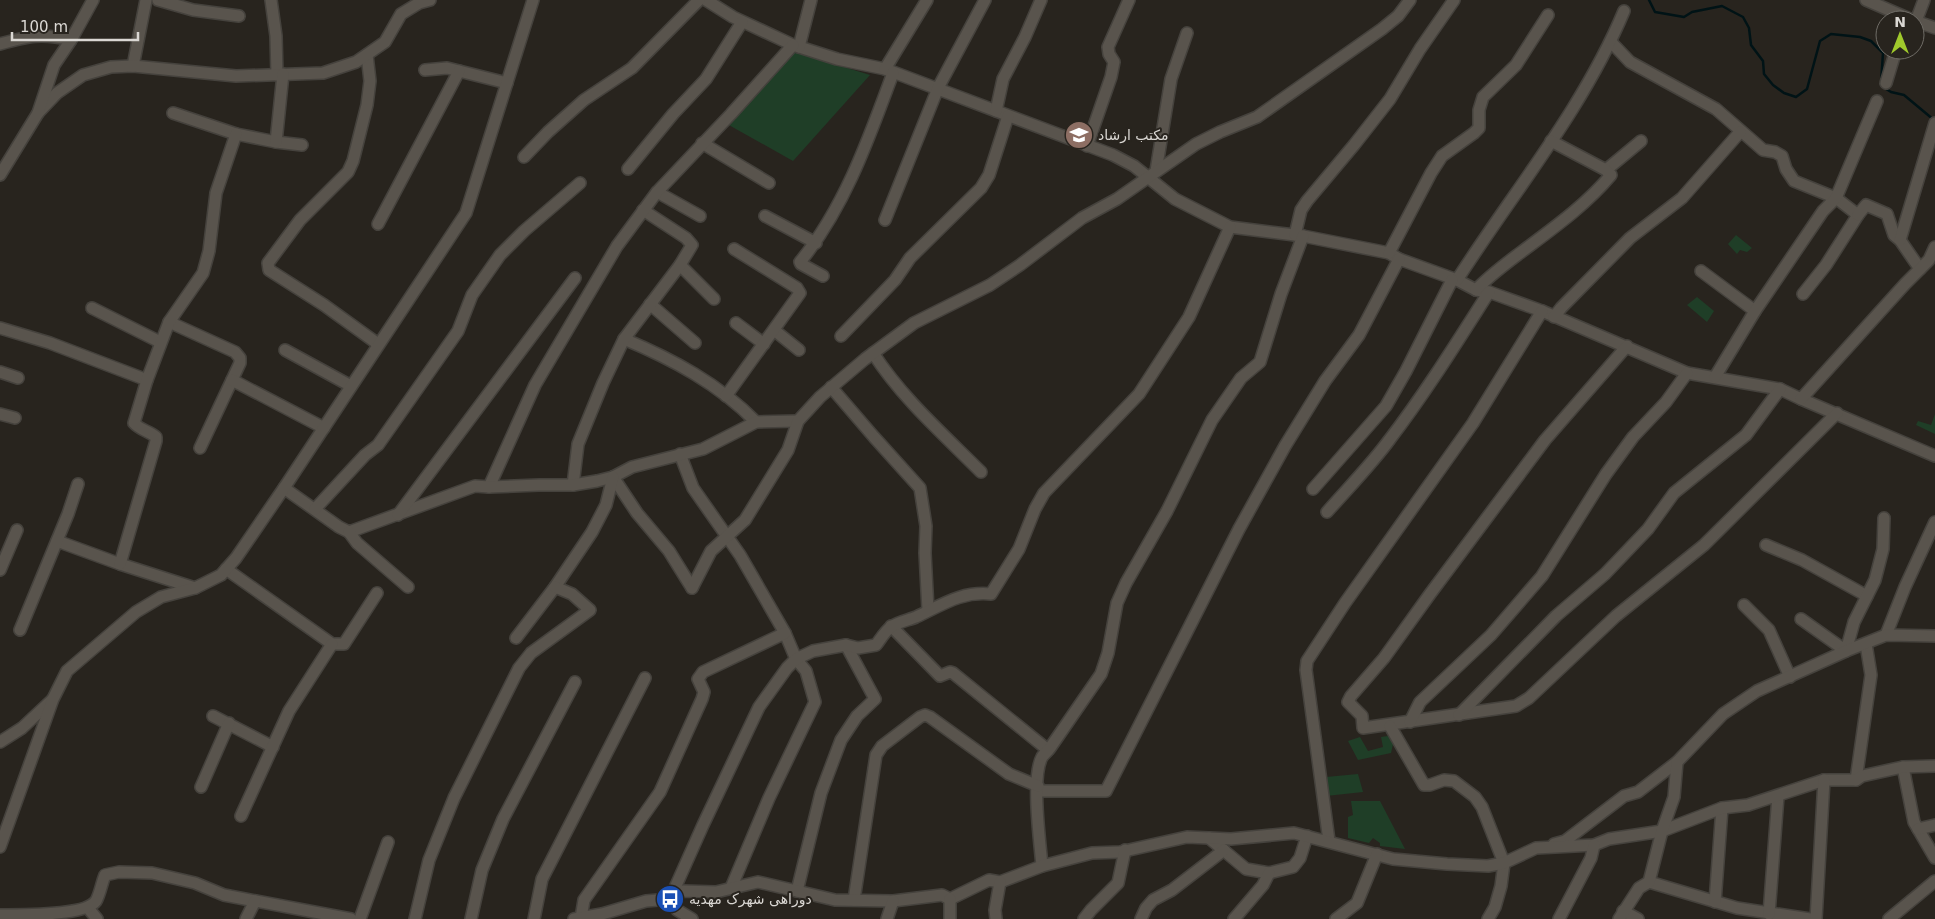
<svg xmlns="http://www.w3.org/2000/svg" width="1935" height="919" viewBox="0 0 1935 919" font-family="'DejaVu Sans','Noto Sans Arabic',sans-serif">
	<rect width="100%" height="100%" fill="#28241e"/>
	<g fill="#1f3e27">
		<polygon points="792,51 870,75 793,161 727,124"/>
		<polygon points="1736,235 1752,248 1747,252 1740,250 1737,254 1728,244"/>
		<polygon points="1697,297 1714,311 1707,322 1687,305"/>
		<polygon points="1935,414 1935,434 1916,425 1918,421 1931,425"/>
		<polygon points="1388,736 1393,744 1391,753 1358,760 1348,741 1360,737 1368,751 1383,747 1381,737"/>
		<polygon points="1358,774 1363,792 1326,796 1326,777"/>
		<polygon points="1351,801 1380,801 1405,849 1380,846 1380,843 1373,838 1369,843 1348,838 1348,817 1353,815"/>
	</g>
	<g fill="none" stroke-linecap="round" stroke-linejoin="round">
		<g stroke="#001316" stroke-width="2.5">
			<polyline points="1649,0 1655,12 1684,17 1692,12 1722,6 1743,17 1749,28 1751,45 1763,61 1764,74 1773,85 1784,93 1796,97 1807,89 1820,41 1831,34 1860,37 1871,41 1883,53 1881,83"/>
			<polyline points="1883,87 1891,92 1904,95 1934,120"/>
		</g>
		<defs>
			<g id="minor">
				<polyline points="158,0 193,10 239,16"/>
				<polyline points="271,0 276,36 277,75"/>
				<polyline points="706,0 733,17 793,45 837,59 885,69 1113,155 1134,166 1175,199 1230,227 1303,236 1389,253 1399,259 1457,280 1476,290 1489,292 1542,311 1687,373 1780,389 1801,399 1935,456"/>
				<polyline points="1866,0 1912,20"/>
				<polyline points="1915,21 1935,28"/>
				<polyline points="1916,21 1924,0"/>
				<polyline points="1611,42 1630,62 1716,109 1763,150 1775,152 1782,156 1786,169 1794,181 1836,198 1858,215 1826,265 1803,294"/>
				<path d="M0 44C29 36 41 33 71 40"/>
				<polyline points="799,47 811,0"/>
				<polyline points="367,55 370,81 367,105 353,161 348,172 300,220 268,263 269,270 324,305 378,344"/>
				<polyline points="133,66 146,0"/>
				<polyline points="885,69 927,0"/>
				<polyline points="425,70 447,68 507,83"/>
				<polyline points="1886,83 1896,50"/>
				<polyline points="996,111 1003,79 1025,37 1041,0"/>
				<polyline points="38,113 57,93 83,75 111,67 133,66 236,76 323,73 356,62 385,42 401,14 419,3 430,0"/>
				<polyline points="173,113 236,134 276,142 302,145"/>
				<polyline points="276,142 283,74"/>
				<polyline points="702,143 769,183"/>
				<polyline points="1087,146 1111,77 1114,62 1109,54 1108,47 1129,0"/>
				<polyline points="524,157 548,132 584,100 632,68 699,0"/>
				<polyline points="628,169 673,114 706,79 742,22"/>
				<polyline points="1606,170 1641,141"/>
				<polyline points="1156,171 1171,79 1187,33"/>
				<polyline points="0,175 38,113 54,65 71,40 93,0"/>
				<polyline points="657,192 700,216"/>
				<polyline points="1858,215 1866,205 1887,214 1894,235 1900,240 1920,269"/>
				<polyline points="765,216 816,243"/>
				<polyline points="885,220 938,88 985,0"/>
				<polyline points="378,224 459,71"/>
				<polyline points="1295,235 1301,210 1307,201 1354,145 1390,99 1420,49 1454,0"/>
				<polyline points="1900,240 1935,123"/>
				<polyline points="1389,253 1431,173 1442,156 1474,133 1479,128 1479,110 1483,97 1516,65 1548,15"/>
				<polyline points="680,265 714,299"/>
				<polyline points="1701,271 1755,311"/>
				<path d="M823 276 801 264 800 262C845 207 869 138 893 73"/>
				<path d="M1457 280C1514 191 1583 109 1624 11"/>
				<path d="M1476 290C1489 276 1504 265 1520 253 1552 229 1585 206 1611 175L1606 170 1551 141"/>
				<polyline points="650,304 695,343"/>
				<polyline points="92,308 160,342"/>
				<polyline points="1554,317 1561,308 1630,238 1682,198 1740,132"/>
				<polyline points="169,322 235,352 240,358 240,363 200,448"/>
				<polyline points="736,323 764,344"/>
				<polyline points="0,328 50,343 147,380"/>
				<polyline points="774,330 799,350"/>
				<polyline points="841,336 895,280 910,258 981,188 989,175 1008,116"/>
				<path d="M624 339C672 359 719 384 756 422"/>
				<polyline points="1627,346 1545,440 1430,594 1384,658 1351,696 1348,702 1362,716 1363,728 1516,706 1529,698 1616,616 1704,545 1837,413"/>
				<polyline points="285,350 351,386"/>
				<path d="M873 353C902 398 943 434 981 472"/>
				<polyline points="0,372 18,378"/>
				<polyline points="1715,377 1755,311 1823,211 1836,198 1877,101"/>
				<polyline points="232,380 324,428"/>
				<polyline points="831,387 874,437 920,488 926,526 925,553 928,610"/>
				<polyline points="726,396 800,293 797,288 734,249"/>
				<polyline points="1801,399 1905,284 1929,260 1935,247"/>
				<polyline points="0,414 15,418"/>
				<polyline points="680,454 693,488 740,555 785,633 796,659 806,671 815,702 769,798 731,888"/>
				<polyline points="613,477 637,513 669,551 692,588"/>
				<polyline points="573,485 578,444 603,383 624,339 680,265 692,245 686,238 643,210"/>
				<polyline points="489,487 535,385 617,246 657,192 731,114 793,45"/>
				<polyline points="284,488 339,527 349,532 475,486 489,487 539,485 573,485 597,481 613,477 632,467 703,449 756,422 798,421"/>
				<polyline points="1313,489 1386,406 1406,371 1452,280"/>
				<polyline points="315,509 365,455 378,445 458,331 472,295 500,255 524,231 580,183"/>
				<path d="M1327 512C1348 488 1371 465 1390 439 1426 392 1457 342 1489 292"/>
				<polyline points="398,515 575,278"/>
				<polyline points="349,532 357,543 408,587"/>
				<polyline points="57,541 120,564 195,588"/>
				<polyline points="1766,545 1802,560 1867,596"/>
				<path d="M120 564 156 441V437C149 431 140 430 134 423L147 380 169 322 203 273 209 251 216 193 236 134"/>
				<polyline points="226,569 332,644 344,644 377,593"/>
				<polyline points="0,570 17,530"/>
				<polyline points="692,588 711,551 745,520 788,450 798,421 820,397 865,359 914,323 990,285 1020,265 1082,218 1117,199 1196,144 1220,132 1257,117 1382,29 1398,16 1410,0"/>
				<polyline points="1744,605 1769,630 1790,677"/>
				<polyline points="1801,619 1846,651 1854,622 1875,580 1883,549 1884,518"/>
				<polyline points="891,626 940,676 950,672 953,673 1048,750"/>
				<polyline points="20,630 68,514 78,484"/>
				<polyline points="1886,635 1905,587 1935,522"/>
				<polyline points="516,638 555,587 592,532 606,505 613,477"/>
				<polyline points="1459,715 1556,616 1605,574 1648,529 1674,493 1746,435 1780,389"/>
				<polyline points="213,716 273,747"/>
				<polyline points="1410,722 1420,702 1491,635 1542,576 1606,474 1633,437 1666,402 1687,373"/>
				<polyline points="1390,726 1424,785 1430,785 1444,780 1454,781 1475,797 1482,807 1504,863 1501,886 1495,907 1488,919"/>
				<polyline points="0,742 22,728 52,700"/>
				<polyline points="1903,767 1914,822 1935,858"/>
				<polyline points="1856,780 1871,675 1866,644"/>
				<polyline points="201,787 229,723"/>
				<polyline points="1038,791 1106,791 1239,529 1285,446 1325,381 1359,335 1399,259"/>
				<polyline points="241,816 289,711 332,644"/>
				<polyline points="1918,829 1935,825"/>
				<polyline points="1209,838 1246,869 1269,873 1293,867 1300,858 1307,836"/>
				<polyline points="1329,841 1306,670 1307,661 1345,603 1473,423 1542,311"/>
				<polyline points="1554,844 1565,841 1624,796 1638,792 1677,762 1723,714 1757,691 1846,651 1886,635 1935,636"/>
				<polyline points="0,847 53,699 67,671 136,612 161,597 195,588 221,575 236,558 284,488 466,213 533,0"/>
				<path d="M1042 866C1040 842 1031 777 1042 757 1044 754 1048 751 1050 748L1101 674 1108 653 1117 603 1126 583 1167 511 1212 420 1241 378 1260 362 1281 294 1303 236"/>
				<polyline points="1649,882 1737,908 1810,919"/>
				<polyline points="797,891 821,793 841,740 857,716 875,699 846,645"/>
				<polyline points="854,900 876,755 882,746 920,717 925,715 930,717 1009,774 1038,786"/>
				<polyline points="1715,902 1722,808"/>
				<polyline points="88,908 97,919"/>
				<polyline points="1623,911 1638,919"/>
				<polyline points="1769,914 1778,796"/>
				<path d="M0 915C19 915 85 916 96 901 100 894 102 882 105 875L119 872 152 873 195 883 224 895 351 919"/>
				<polyline points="581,918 584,900 660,792 702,699 704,692 698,679 703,672 785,633"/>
				<polyline points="246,919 255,901"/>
				<polyline points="360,919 388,842"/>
				<polyline points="415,919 429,860 454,798 519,668 531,653 590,610 572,594 555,587"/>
				<polyline points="471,919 482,870 503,819 575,682"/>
				<polyline points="534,919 542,879 645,678"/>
				<polyline points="574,919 602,914 646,901 670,899 683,891 716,892 758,882 835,900 893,901 942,895 950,899 989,880 1000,882 1042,866 1092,853 1120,852 1187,837 1231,839 1294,833 1393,859 1447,864 1488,866 1504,863 1536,848 1594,845 1609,839 1662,831 1722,808 1748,805 1824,780 1856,780 1862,776 1903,767 1935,766"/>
				<path d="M692 919 677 910 670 899 703 825 759 707 787 668 796 659 813 651 846 645 858 648 876 645C880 640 885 631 891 627 897 622 909 620 916 617 942 605 961 591 991 594L1019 549 1035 509 1044 493 1139 394 1189 317 1230 227"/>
				<polyline points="887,919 893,901"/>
				<polyline points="950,919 950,899"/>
				<polyline points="996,919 995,910 1000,882"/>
				<polyline points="1084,919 1091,910 1118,883 1125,850"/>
				<polyline points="1141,919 1146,908 1153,900 1172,890 1224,850"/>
				<polyline points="1234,919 1263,885 1269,873"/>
				<polyline points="1336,919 1357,903 1377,854"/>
				<polyline points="1559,919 1591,858 1594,845"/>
				<polyline points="1619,919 1639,888 1649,882 1662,831 1674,797 1677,762"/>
				<polyline points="1816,919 1824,780"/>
				<polyline points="1889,919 1935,881"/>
			</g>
		</defs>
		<use href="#minor" stroke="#45423d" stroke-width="14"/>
		<use href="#minor" stroke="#59544d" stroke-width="11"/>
	</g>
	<defs>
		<symbol id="school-disc" viewBox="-11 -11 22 22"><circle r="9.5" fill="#8d6e63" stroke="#28241e"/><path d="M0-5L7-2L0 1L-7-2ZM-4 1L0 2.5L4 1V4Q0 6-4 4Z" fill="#fff"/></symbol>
		<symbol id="bus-disc" viewBox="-11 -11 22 22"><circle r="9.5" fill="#1a4fb4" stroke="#28241e"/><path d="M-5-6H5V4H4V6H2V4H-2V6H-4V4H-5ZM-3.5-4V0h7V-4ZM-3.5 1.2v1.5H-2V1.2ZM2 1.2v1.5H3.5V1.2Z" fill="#fff"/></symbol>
	</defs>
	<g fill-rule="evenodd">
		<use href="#school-disc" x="1063" y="119" width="32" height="32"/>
		<use href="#bus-disc" x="654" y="883" width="32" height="32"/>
	</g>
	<g text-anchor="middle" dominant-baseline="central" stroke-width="4" stroke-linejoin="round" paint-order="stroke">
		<g font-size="14" fill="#dad7d3" stroke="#28241e" text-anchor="start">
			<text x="1098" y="135">مکتب ارشاد</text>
			<text x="689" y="899">دوراهی شهرک مهدیه</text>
		</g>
	</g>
	<g transform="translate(1900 35)"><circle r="24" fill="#28241e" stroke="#6f6c66"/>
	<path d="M0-4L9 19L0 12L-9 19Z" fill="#a0c92c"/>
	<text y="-8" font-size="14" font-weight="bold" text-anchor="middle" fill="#dad7d3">N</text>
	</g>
	<path d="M12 32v8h126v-8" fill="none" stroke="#dad7d3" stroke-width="2.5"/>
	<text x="20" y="32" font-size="15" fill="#dad7d3" stroke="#28241e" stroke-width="4" paint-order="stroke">100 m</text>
</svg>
